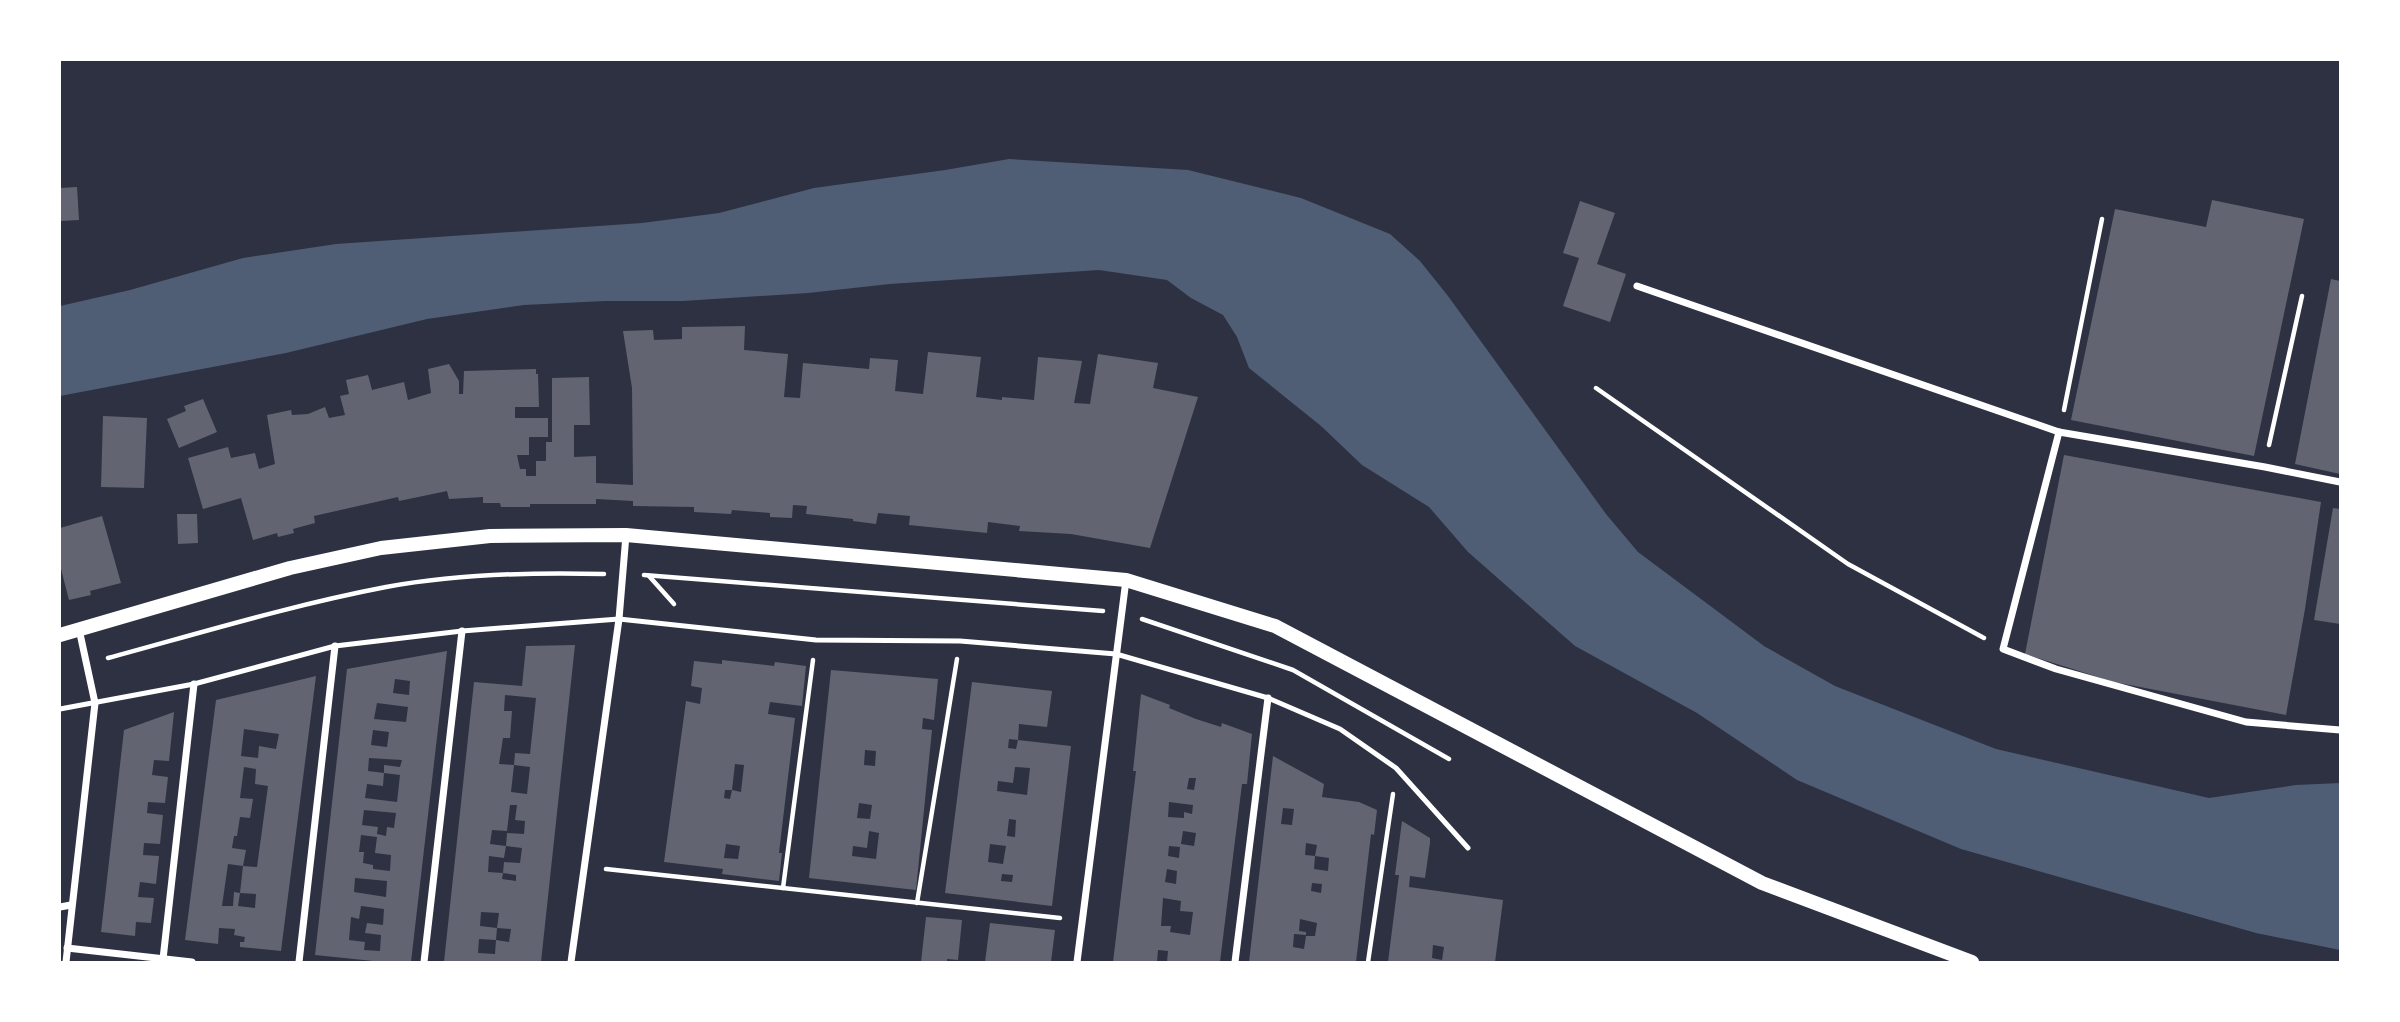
<svg xmlns="http://www.w3.org/2000/svg" width="2400" height="1022" viewBox="0 0 2400 1022" font-family="'Noto Sans',sans-serif">
	<rect width="100%" height="100%" fill="#2d3142"/>
	<polygon fill="#4f5d75" points="1009,159 1188,170 1301,198 1390,234 1420,261 1448,296 1606,514 1638,552 1764,646 1835,686 1996,749 2209,798 2296,785 2340,783 2340,950 2256,933 1961,849 1797,780 1697,713 1575,646 1468,552 1429,507 1362,465 1321,426 1249,368 1237,337 1223,315 1191,298 1167,280 1099,270 890,284 808,293 683,301 605,301 524,305 427,319 286,353 60,396 60,306 130,290 243,258 336,244 642,223 719,213 814,188 945,170"/>
	<g fill="#626471" fill-rule="evenodd">
		<polygon points="77,187 79,220 60,221 60,188"/>
		<polygon points="2212,200 2304,219 2254,456 2071,420 2115,209 2206,227"/>
		<polygon points="1580,201 1615,213 1597,264 1626,274 1610,322 1563,306 1579,258 1563,253"/>
		<polygon points="2331,279 2340,281 2340,474 2295,464"/>
		<polygon points="745,326 744,350 788,354 784,397 800,398 803,363 869,369 870,358 898,360 895,391 923,394 928,352 981,357 976,397 1002,400 1002,397 1034,400 1038,357 1082,361 1074,403 1090,404 1098,354 1158,363 1153,388 1198,397 1150,548 1071,534 1019,531 1020,526 988,522 987,533 909,525 910,516 878,513 876,524 853,521 853,519 806,514 807,506 793,505 792,518 770,517 770,513 732,510 731,514 694,512 694,507 633,506 633,501 596,499 596,504 530,504 530,507 501,507 500,503 483,503 483,497 449,499 447,491 399,501 398,497 314,516 315,523 293,529 294,533 278,537 277,533 253,540 241,498 203,509 188,458 228,447 231,458 255,453 259,469 275,464 267,415 291,410 292,415 308,414 325,407 329,418 345,415 340,396 349,394 346,380 368,375 372,390 404,382 408,400 431,393 428,369 449,364 459,381 459,394 463,394 464,371 536,369 536,374 538,374 539,407 515,407 515,418 548,418 548,437 529,437 529,455 517,455 520,469 526,469 526,476 536,476 536,461 546,461 546,442 552,442 552,378 589,377 590,425 574,425 574,457 596,456 596,483 633,485 632,388 623,331 653,330 654,340 682,339 682,327"/>
		<polygon points="203,399 217,432 179,448 167,419 186,411 184,406"/>
		<polygon points="103,416 147,418 144,488 101,487"/>
		<polygon points="2064,455 2321,502 2305,609 2286,715 2114,682 2025,654"/>
		<polygon points="2333,508 2340,509 2340,624 2314,620"/>
		<polygon points="177,514 197,514 198,543 178,544"/>
		<polygon points="102,516 121,583 90,591 91,595 69,600 60,565 60,528"/>
		<path d="M575 645 541 962H444L474 682 522 686 526 646ZM505 695 536 698 530 754 515 753 514 765 530 767 527 794 511 792 514 765 499 764 503 738H510L512 711H504ZM510 805H517L515 820 525 821 524 834 507 833 506 846 522 848 520 863 504 862 503 873 516 875V881L502 879 503 873 488 872 489 856 504 858 506 846 490 844 492 830 507 831ZM481 912 499 913 497 928 480 926ZM497 928 511 929 509 942 496 940 495 954 478 953 479 939 496 940Z"/>
		<path d="M447 651 411 962H383L315 955 347 669ZM395 679 410 681 409 695 393 693ZM377 703 408 707 406 722 374 719ZM373 730 389 732 387 747 371 745ZM369 758 402 760 400 767 384 765V773L400 775 397 802 365 798 367 784 383 786 384 773 368 771ZM364 810 396 813 394 828 387 827 386 836 377 834 378 827 362 825ZM361 835 377 837 375 853 391 855 390 871 373 869V865L363 863 364 852H359ZM355 878 387 881 386 897 354 892ZM361 906 384 909 383 925 367 923 365 933 381 935 380 951 364 950 365 942 349 940 351 917 359 919Z"/>
		<path d="M722 660 774 666 775 662 806 666 802 706 770 702 768 714 795 718 779 853H782L779 881 722 874 723 869 664 862 686 701 700 704 702 688 691 686 694 661 722 664ZM735 764 744 765 741 792 732 790 730 799 724 798 725 790H732ZM726 844 740 846 738 859 724 858Z"/>
		<path d="M831 670 938 679 934 720 923 718 922 729 932 730 916 890 809 878ZM865 750 876 751 875 766 864 765ZM859 803 872 805 870 819 857 818ZM869 831 879 833 876 859 852 856 853 846 867 848Z"/>
		<path d="M316 676 281 951 240 947V942H244L245 937 234 935 235 929 219 928 218 944 185 940 216 700ZM244 729 279 734 276 749 259 746 258 758 241 756ZM244 767 256 769 255 784 268 786 257 867 243 866 240 893 256 894 255 908 238 906 240 893 234 892 233 906H222L228 864 243 866 246 850 232 848 234 836H237L240 817 250 818 253 799 240 798Z"/>
		<path d="M972 682 1052 691 1047 727 1019 724 1018 740 1009 739 1008 748 1016 749 1018 740 1071 746 1052 906 945 893ZM1015 767 1030 768 1027 795 997 791 998 781 1013 783ZM1009 819 1016 820 1015 837 1007 836ZM990 844 1006 846 1003 864 988 862ZM1002 874 1013 875 1012 882 1001 881Z"/>
		<path d="M1141 694 1170 705 1169 708 1196 719 1221 727 1222 723 1252 734 1247 784H1242L1220 962H1167L1168 951 1158 950 1157 962H1113L1136 771H1133ZM1189 778H1196L1194 790 1187 789ZM1169 802 1193 805 1192 814 1184 812V818L1168 817ZM1183 831 1196 833 1194 846 1181 844ZM1169 846 1180 847 1179 858 1168 856ZM1167 869 1177 871 1176 884 1165 882ZM1163 898 1181 901 1180 911 1193 912 1190 935 1170 932 1171 926H1161Z"/>
		<polygon points="174,712 169,761 154,760 152,775 168,777 165,803 148,802 147,813 163,815 160,844 144,843 143,855 159,856 156,884 140,882 138,897 154,898 151,923 136,922 135,936 101,932 124,730"/>
		<path d="M1273 756 1324 784 1322 797 1359 802 1377 810 1374 835 1371 834 1356 962H1249ZM1283 808 1294 809 1292 825 1281 824ZM1306 843 1317 845 1315 856 1305 855ZM1315 856 1329 858 1328 871 1314 869ZM1312 883 1322 884 1321 893 1311 891ZM1300 919 1317 923 1315 936H1306L1304 949 1293 947 1294 934 1306 935V932L1299 931Z"/>
		<path d="M1402 821 1430 838V843L1425 878 1410 876 1409 887 1503 900 1495 962H1388L1399 875H1395ZM1433 945 1444 947 1442 960 1432 958Z"/>
		<polygon points="926,917 962,920 958,960 947,959 947,962 921,962"/>
		<polygon points="990,923 1055,930 1051,962 985,962"/>
	</g>
	<g fill="none" stroke-linecap="round" stroke-linejoin="round">
		<g stroke="#fff" stroke-width="4.5">
			<polyline points="1596,388 1848,564 1984,638"/>
			<polyline points="2064,410 2102,219"/>
			<polyline points="2269,445 2302,296"/>
			<polyline points="644,575 1103,611"/>
			<polyline points="649,576 674,604"/>
			<polyline points="1142,619 1293,670 1449,759"/>
			<path d="M108 658C200 633 292 605 386 587 457 574 531 572 604 574"/>
			<polyline points="606,869 1060,918"/>
			<polyline points="783,888 813,660"/>
			<polyline points="917,903 957,659"/>
			<polyline points="1368,962 1393,794"/>
		</g>
		<polyline stroke="#fff" stroke-width="5" points="60,709 194,684 335,646 462,631 619,619 816,640 960,641 1116,654 1268,698 1340,729 1396,768 1468,848"/>
		<g stroke="#fff" stroke-width="7">
			<polyline points="1637,286 2059,432 2265,467 2340,482"/>
			<polyline points="2059,432 2003,649 2056,669 2246,722 2340,730"/>
			<polyline points="60,907 71,905"/>
			<polyline points="67,948 192,962"/>
			<polyline points="163,959 194,684"/>
			<polyline points="66,962 95,703 79,629"/>
			<polyline points="299,962 335,646"/>
			<polyline points="424,962 462,631"/>
			<polyline points="571,962 619,619 626,535"/>
			<polyline points="1077,962 1126,580"/>
			<polyline points="1235,962 1268,698"/>
		</g>
		<polyline stroke="#fff" stroke-width="14" points="60,635 290,568 381,548 490,536 626,535 1126,580 1275,626 1762,883 1972,962"/>
	</g>
	<rect width="2400" height="1022" fill="none" stroke="#ffffff" stroke-width="122"/>
</svg>
